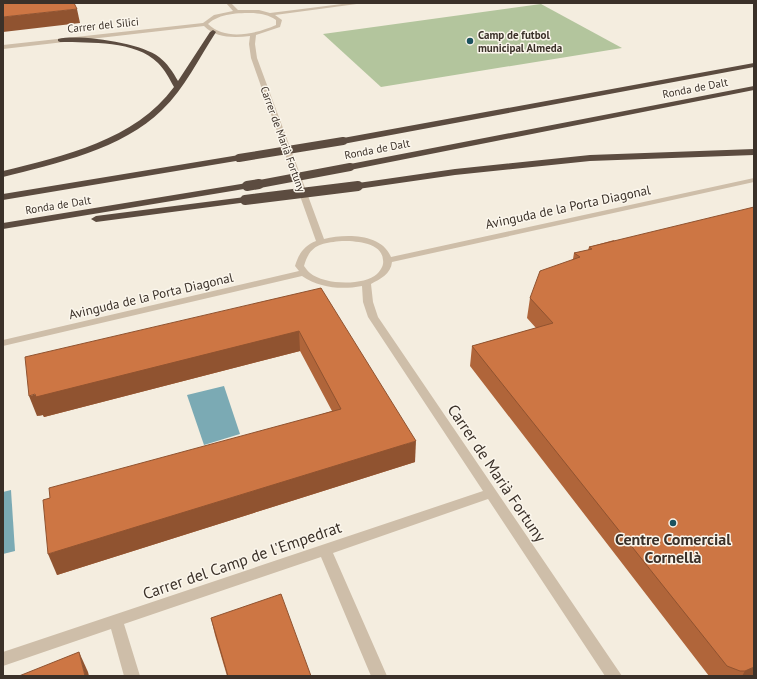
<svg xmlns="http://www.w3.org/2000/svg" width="757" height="679" viewBox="0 0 757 679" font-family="'PT Sans',sans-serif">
	<rect width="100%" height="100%" fill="#f4eddf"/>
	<polygon fill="#b3c59d" points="541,4 622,48 381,87 323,34"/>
	<g fill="#7baab4">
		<polygon points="224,386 240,434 204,445 187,395"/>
		<polygon points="11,490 15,551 3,554 3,492"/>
	</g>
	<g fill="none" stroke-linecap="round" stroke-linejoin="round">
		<path fill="#cebea9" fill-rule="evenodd" d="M226 3H231L238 10H259L270 13 350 3H364L275 15 282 20 280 27 256 35 255 44 257 58 324 239C345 234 381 233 391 257L754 178V182L392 262C391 274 380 279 371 284L373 302 378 317 622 676H605L488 499 333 553 387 676H371L321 557 124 624 140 676H124L111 629 3 666V652L483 491 368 317 363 302 362 286C341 290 320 288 302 276L3 346V340L299 271 295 266C299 253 304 246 316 241L251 58 249 44 250 36C233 38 216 38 204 26L3 49V45L203 23 214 15 233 11ZM254 13C262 14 269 15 276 20V25C256 34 225 41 208 24 220 13 238 13 254 13ZM342 241C355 241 382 242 383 260 384 265 381 270 377 274 364 286 324 285 310 273 307 271 306 268 304 266 310 244 322 243 342 241Z"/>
		<g fill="#5c4c40" fill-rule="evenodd">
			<path d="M213 30 216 32C199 58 185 88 162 110 123 149 55 164 3 177V171C64 156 135 140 174 87 169 78 165 70 158 63 135 40 91 43 60 42L58 41V39C80 34 141 43 159 57 167 63 173 72 178 81L210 32Z"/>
			<polygon points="754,63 754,67 343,144 339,141 343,138"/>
			<polygon points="754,86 754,90 350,170 346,167 350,164"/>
			<polygon points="754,149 754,155 590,161 455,175 358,189 353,186 358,183 455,169 590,155"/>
			<polygon points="239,155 242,156 243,158 242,160 3,200 3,194"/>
			<polygon points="247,183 250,184 252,186 250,188 3,229 3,223"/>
			<polygon points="245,197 248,198 250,200 248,202 96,222 91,219 96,216"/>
		</g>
		<g stroke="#5c4c40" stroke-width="8">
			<polyline points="239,158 343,141"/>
			<polyline points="254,185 350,167"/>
		</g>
		<g stroke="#5c4c40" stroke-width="10">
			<polyline points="247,186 259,184"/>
			<polyline points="245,200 358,186"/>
		</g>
	</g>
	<g fill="#b0653a">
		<polygon points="614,240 754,676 709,676 470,366 472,346 536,328 527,318 530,298 573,259 574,253 588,250 589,247"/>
		<polygon points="321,288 415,462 57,575 50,498 332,411 300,351 44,417 43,415 37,416"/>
		<polygon points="211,618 311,676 227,676 215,635"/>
	</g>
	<g fill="#905330">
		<polygon points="77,9 80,23 3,32 3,17"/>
		<polygon points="299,331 300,351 44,417 43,415 37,416 29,396"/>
		<polygon points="416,441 415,462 57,575 48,554"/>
		<polygon points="79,652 88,672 89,676 85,676"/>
		<polygon points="754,667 754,676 742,676 745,671"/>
	</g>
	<g fill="#cd7644" stroke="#905330">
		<polygon points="3,3 74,3 77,9 3,17"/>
		<polygon points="754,207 754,667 745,671 740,671 727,666 472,346 553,323 530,298 540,271 580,257 574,253 592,249 589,247"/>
		<polygon points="321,288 416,441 48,554 43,500 50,498 49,488 341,409 299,331 36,397 35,394 29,396 25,357"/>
		<polygon points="281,594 311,676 228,676 211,618"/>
		<polygon points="79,652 85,676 19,676"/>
	</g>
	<g fill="#1c535f" stroke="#fbf6ec" stroke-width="1.5">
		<circle cx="470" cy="41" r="4"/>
		<circle cx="673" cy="523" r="4"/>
	</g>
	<g text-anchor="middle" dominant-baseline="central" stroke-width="3" stroke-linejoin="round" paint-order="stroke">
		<g font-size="11" fill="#3b3129" stroke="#fbf6ec">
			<text transform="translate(103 25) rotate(-6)">Carrer del Silici</text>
			<text transform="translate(695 88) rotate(-11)">Ronda de Dalt</text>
			<text transform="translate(283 139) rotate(70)">Carrer de Marià Fortuny</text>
			<text transform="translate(377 149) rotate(-11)">Ronda de Dalt</text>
			<text transform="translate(58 205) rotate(-9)">Ronda de Dalt</text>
		</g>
		<g font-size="11" font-weight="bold" fill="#3b3129" stroke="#fbf6ec" text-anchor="start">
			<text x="478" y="35">Camp de futbol<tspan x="478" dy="13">municipal Almeda</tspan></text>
		</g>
		<g font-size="13" fill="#3b3129" stroke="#fbf6ec">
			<text transform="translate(568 207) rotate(-12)">Avinguda de la Porta Diagonal</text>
			<text transform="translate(151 296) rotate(-13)">Avinguda de la Porta Diagonal</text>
		</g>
		<g font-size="16" fill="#3b3129" stroke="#fbf6ec">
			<text transform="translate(497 473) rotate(56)">Carrer de Marià Fortuny</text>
			<text transform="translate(242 560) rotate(-19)">Carrer del Camp de l'Empedrat</text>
		</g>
		<g font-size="16" font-weight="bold" fill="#3b3129" stroke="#fbf6ec">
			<text x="673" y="539">Centre Comercial<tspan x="673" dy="18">Cornellà</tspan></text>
		</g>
	</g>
	<rect width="757" height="679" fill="none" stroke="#3b3129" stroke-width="8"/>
</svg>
